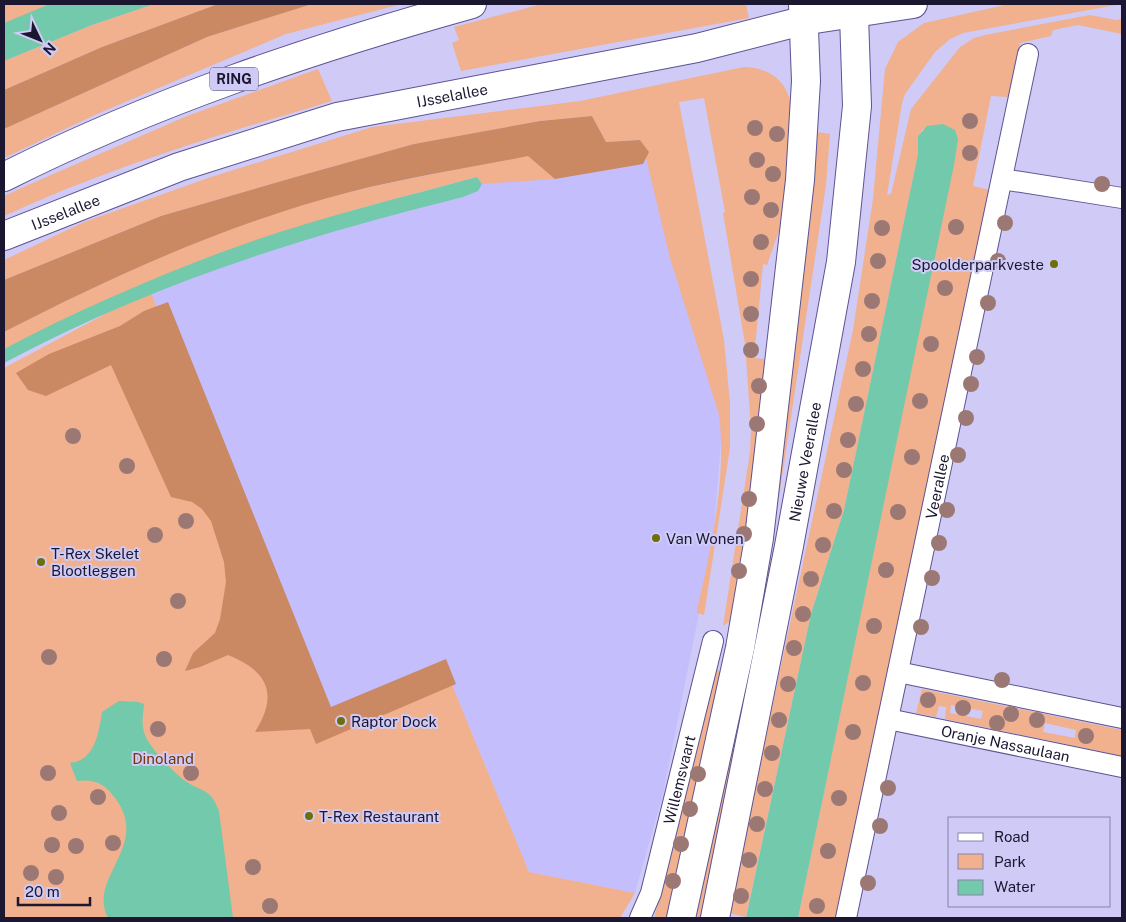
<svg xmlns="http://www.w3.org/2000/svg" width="1126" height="922" viewBox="0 0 1126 922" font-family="'Public Sans',sans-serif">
	<rect width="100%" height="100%" fill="#cfcbf6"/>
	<polygon fill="#c5befd" points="644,152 723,416 713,543 663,794 635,893 529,872 450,680 318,718 150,290 237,254 476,185"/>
	<g fill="#f1b08e" fill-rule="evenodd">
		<polygon points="4,4 99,4 4,46"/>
		<polygon points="154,4 218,4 102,47 4,90 4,61 92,25"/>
		<polygon points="312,4 402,4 286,34 97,114 4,158 4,129 207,37"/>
		<polygon points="542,4 746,4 749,18 461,71 452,43 459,40 454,27"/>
		<polygon points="1009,4 1122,4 963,33 950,39 935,52 905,94 902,103 887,195 891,194 911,109 960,47 974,38 985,35 1090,15 1116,20 1122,19 1122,34 1078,25 1053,30 1051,36 1020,43 1009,97 991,96 973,186 990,190 836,918 798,918 958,140 923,129 918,136 918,154 844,510 811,614 746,917 728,913 853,330 873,199 885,69 898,42 924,23"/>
		<path d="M744 67C764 67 783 77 789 97 794 113 787 203 782 221 778 235 772 250 767 265L763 264 754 358 764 359 768 384 754 520 733 619 723 626 750 452 751 429 745 344 723 213 725 212 704 98 679 102 724 340 730 403V448L704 615 697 613V610C711 549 727 478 719 415L670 258 646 158 648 151 640 140 606 142 592 116 540 121 414 144 299 176 161 216 4 280V260L84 222 211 177 372 127 580 101Z"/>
		<path d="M318 69 332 101C221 134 108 168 4 216V196L28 185 187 116Z"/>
		<polygon points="817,132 830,134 826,185 773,537 759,657 703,918 697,918 709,832 786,418 803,278"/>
		<path d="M528 155 555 179 482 184 477 177 354 210 224 252 86 309 4 349V332C115 275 229 222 350 192 409 178 469 168 528 155Z"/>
		<polygon points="150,290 318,718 450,680 529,872 635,893 620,918 4,918 4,368"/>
		<polygon points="715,668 722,673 671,918 654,918 669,865"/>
		<path d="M922 689 1122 730V756L945 719 946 707 939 706 936 717 916 713ZM951 705 983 711 981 719 950 713ZM1045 723 1076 730 1075 738 1043 732Z"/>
	</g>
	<g fill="#ca8863">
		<polygon points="218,4 312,4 207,37 4,129 4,90 102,47"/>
		<path d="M592 116 606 142 640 140 649 152 643 164 555 179 528 156C469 168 409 177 350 192 229 223 115 275 4 332V280L161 216 299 176 414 144 540 121Z"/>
		<path d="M168 302 331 707 446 659 456 684 316 744 310 729 255 732C279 694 268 671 228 655L200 667 185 671 193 653 215 633 220 619 226 582 224 562 211 521 202 509 192 502 171 497 111 365 46 396 28 390 16 373 49 354 120 326 144 311Z"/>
	</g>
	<g fill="#72c9ab">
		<polygon points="50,4 154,4 92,25 4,61 4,23"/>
		<polygon points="943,124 955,130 958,139 954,165 798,918 746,918 811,614 844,510 918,154 918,136 927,126"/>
		<path d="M477 177 482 184 478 191 463 197C302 237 151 284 4 363V349C74 312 148 280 222 252 305 221 392 200 477 177Z"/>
		<path d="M119 701 138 702 144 704C143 715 141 725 145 735 151 750 176 776 190 784 207 793 211 791 219 811L233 918H108C86 876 156 844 111 793 102 782 92 779 77 781L70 763C95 761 99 732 102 712Z"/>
	</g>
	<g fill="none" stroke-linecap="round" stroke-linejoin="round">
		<defs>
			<g id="minor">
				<polyline points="1002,179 1122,198"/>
				<polyline points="898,672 1122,718"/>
				<path id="s1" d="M888 719 1122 767"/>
				<path id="s2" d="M640 918 651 893 713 641"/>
				<path id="s3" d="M846 918 1028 54"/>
			</g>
			<g id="secondary">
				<polyline points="681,918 740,648 759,538 800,180 806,81 803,4"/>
				<path id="s4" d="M715 918 789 546 841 262 857 106 854 15 847 4"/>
			</g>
			<g id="primary">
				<path d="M4 177C153 102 311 49 472 4"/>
				<path id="s5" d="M4 236 179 167 337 117 697 48 802 21 913 4"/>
			</g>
		</defs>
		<use href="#minor" stroke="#5d5392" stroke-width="22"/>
		<use href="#secondary" stroke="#5d5392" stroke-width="30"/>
		<use href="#primary" stroke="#5d5392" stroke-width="30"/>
		<use href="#minor" stroke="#fff" stroke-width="20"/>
		<use href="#secondary" stroke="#fff" stroke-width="28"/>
		<use href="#primary" stroke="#fff" stroke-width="28"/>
	</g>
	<g fill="#9c7875">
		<circle cx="970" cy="121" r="8"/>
		<circle cx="755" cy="128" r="8"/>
		<circle cx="777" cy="134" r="8"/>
		<circle cx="970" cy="153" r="8"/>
		<circle cx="757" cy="160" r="8"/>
		<circle cx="773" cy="174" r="8"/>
		<circle cx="1102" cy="184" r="8"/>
		<circle cx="752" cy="197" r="8"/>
		<circle cx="771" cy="210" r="8"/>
		<circle cx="1005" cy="223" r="8"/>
		<circle cx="956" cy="227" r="8"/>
		<circle cx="882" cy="228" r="8"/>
		<circle cx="761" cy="242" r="8"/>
		<circle cx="878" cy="261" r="8"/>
		<circle cx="998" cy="261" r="8"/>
		<circle cx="751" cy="279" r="8"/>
		<circle cx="945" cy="288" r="8"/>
		<circle cx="872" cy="301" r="8"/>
		<circle cx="988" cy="303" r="8"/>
		<circle cx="751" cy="314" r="8"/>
		<circle cx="869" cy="334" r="8"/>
		<circle cx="931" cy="344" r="8"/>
		<circle cx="751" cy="350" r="8"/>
		<circle cx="977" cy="357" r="8"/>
		<circle cx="863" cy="369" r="8"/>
		<circle cx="971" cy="384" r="8"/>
		<circle cx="759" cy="386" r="8"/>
		<circle cx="920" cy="401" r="8"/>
		<circle cx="856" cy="404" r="8"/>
		<circle cx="966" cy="418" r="8"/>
		<circle cx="757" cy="424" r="8"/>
		<circle cx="73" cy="436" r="8"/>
		<circle cx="848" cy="440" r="8"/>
		<circle cx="958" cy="455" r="8"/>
		<circle cx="912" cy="457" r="8"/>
		<circle cx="127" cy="466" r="8"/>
		<circle cx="844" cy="470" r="8"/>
		<circle cx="749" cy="499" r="8"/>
		<circle cx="947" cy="510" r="8"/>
		<circle cx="834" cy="511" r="8"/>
		<circle cx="898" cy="512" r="8"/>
		<circle cx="186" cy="521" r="8"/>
		<circle cx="744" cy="534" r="8"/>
		<circle cx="155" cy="535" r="8"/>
		<circle cx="939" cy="543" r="8"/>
		<circle cx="823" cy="545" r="8"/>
		<circle cx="886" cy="570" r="8"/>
		<circle cx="739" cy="571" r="8"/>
		<circle cx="932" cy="578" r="8"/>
		<circle cx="811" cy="579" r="8"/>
		<circle cx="178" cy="601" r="8"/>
		<circle cx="803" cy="614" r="8"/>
		<circle cx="874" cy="626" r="8"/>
		<circle cx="921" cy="627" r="8"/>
		<circle cx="794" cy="648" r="8"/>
		<circle cx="49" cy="657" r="8"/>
		<circle cx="164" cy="659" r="8"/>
		<circle cx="1002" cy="680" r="8"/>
		<circle cx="863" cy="683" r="8"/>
		<circle cx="788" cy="684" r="8"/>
		<circle cx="928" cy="700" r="8"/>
		<circle cx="963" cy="708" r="8"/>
		<circle cx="1011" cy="714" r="8"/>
		<circle cx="779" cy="720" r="8"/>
		<circle cx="1037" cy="720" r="8"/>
		<circle cx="997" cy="723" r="8"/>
		<circle cx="158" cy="729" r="8"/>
		<circle cx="853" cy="732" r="8"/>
		<circle cx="1086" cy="736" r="8"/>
		<circle cx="772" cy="753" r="8"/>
		<circle cx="48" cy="773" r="8"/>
		<circle cx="191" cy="773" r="8"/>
		<circle cx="698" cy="774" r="8"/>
		<circle cx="888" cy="788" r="8"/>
		<circle cx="765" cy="789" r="8"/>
		<circle cx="98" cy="797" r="8"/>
		<circle cx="839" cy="798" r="8"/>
		<circle cx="690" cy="809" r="8"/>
		<circle cx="59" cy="813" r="8"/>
		<circle cx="757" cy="824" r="8"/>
		<circle cx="880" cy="826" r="8"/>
		<circle cx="113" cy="843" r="8"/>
		<circle cx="681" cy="844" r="8"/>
		<circle cx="52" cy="845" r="8"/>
		<circle cx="76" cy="846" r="8"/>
		<circle cx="828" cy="851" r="8"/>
		<circle cx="749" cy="860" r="8"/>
		<circle cx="253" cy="867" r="8"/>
		<circle cx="31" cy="873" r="8"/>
		<circle cx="56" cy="877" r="8"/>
		<circle cx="673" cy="881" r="8"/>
		<circle cx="868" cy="883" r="8"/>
		<circle cx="741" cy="896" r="8"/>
		<circle cx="270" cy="906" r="8"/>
		<circle cx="817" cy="906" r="8"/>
	</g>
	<g fill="#6e6e0f" stroke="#cfcbf6" stroke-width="2">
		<circle cx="1054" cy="264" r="5"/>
		<circle cx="656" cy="538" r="5"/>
		<circle cx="41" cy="562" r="5"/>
		<circle cx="341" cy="721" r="5"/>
		<circle cx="309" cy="816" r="5"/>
	</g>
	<g text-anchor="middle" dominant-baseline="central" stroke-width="4" stroke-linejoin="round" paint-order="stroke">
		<rect fill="#cfcbf6" stroke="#514d6c" stroke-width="1" x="210" y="67.5" width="48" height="23" rx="4"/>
		<g font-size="14" font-weight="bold" fill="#1b1731">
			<text x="234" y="79">RING</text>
		</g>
		<g font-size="15" fill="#1b1731" stroke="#cfcbf6">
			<text stroke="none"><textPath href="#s5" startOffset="471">IJsselallee</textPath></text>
			<text stroke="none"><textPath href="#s5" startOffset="66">IJsselallee</textPath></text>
			<text stroke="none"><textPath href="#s4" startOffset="465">Nieuwe Veerallee</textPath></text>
			<text stroke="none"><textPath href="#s3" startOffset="441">Veerallee</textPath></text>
			<text stroke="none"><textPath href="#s1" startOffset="120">Oranje Nassaulaan</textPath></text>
			<text stroke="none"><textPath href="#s2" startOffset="144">Willemsvaart</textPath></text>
		</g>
		<g font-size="15" fill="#1b1731" stroke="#cfcbf6" text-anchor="start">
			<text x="1044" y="264" text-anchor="end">Spoolderparkveste</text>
			<text x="666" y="538">Van Wonen</text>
			<text x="51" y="553">T-Rex Skelet<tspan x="51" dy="17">Blootleggen</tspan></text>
			<text x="351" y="721">Raptor Dock</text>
			<text x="319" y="816">T-Rex Restaurant</text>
		</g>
		<g font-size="15" fill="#73350b" stroke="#cfcbf6">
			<text x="163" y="758">Dinoland</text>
		</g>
	</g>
	<rect width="1126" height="922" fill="none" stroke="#1b1731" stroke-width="10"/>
	<rect x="948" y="817" width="162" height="90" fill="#cfcbf6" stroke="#8783a7"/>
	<rect x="958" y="833" width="25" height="8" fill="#ffffff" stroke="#8783a7"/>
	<text x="994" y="842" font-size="15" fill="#1b1731">Road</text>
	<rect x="958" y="854" width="25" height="15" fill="#f1b08e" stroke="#8783a7"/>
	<text x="994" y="867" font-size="15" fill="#1b1731">Park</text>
	<rect x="958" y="880" width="25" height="15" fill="#72c9ab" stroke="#8783a7"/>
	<text x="994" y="892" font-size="15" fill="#1b1731">Water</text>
	<g transform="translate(40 40) rotate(133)" stroke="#cfcbf6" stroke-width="4" paint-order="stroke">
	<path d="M0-4L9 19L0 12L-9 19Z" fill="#1b1731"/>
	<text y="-8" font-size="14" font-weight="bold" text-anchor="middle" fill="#1b1731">N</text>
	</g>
	<path d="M18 897v8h72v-8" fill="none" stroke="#1b1731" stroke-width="2.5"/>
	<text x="25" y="897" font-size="15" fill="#1b1731" stroke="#cfcbf6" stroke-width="4" paint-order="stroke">20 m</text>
</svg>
